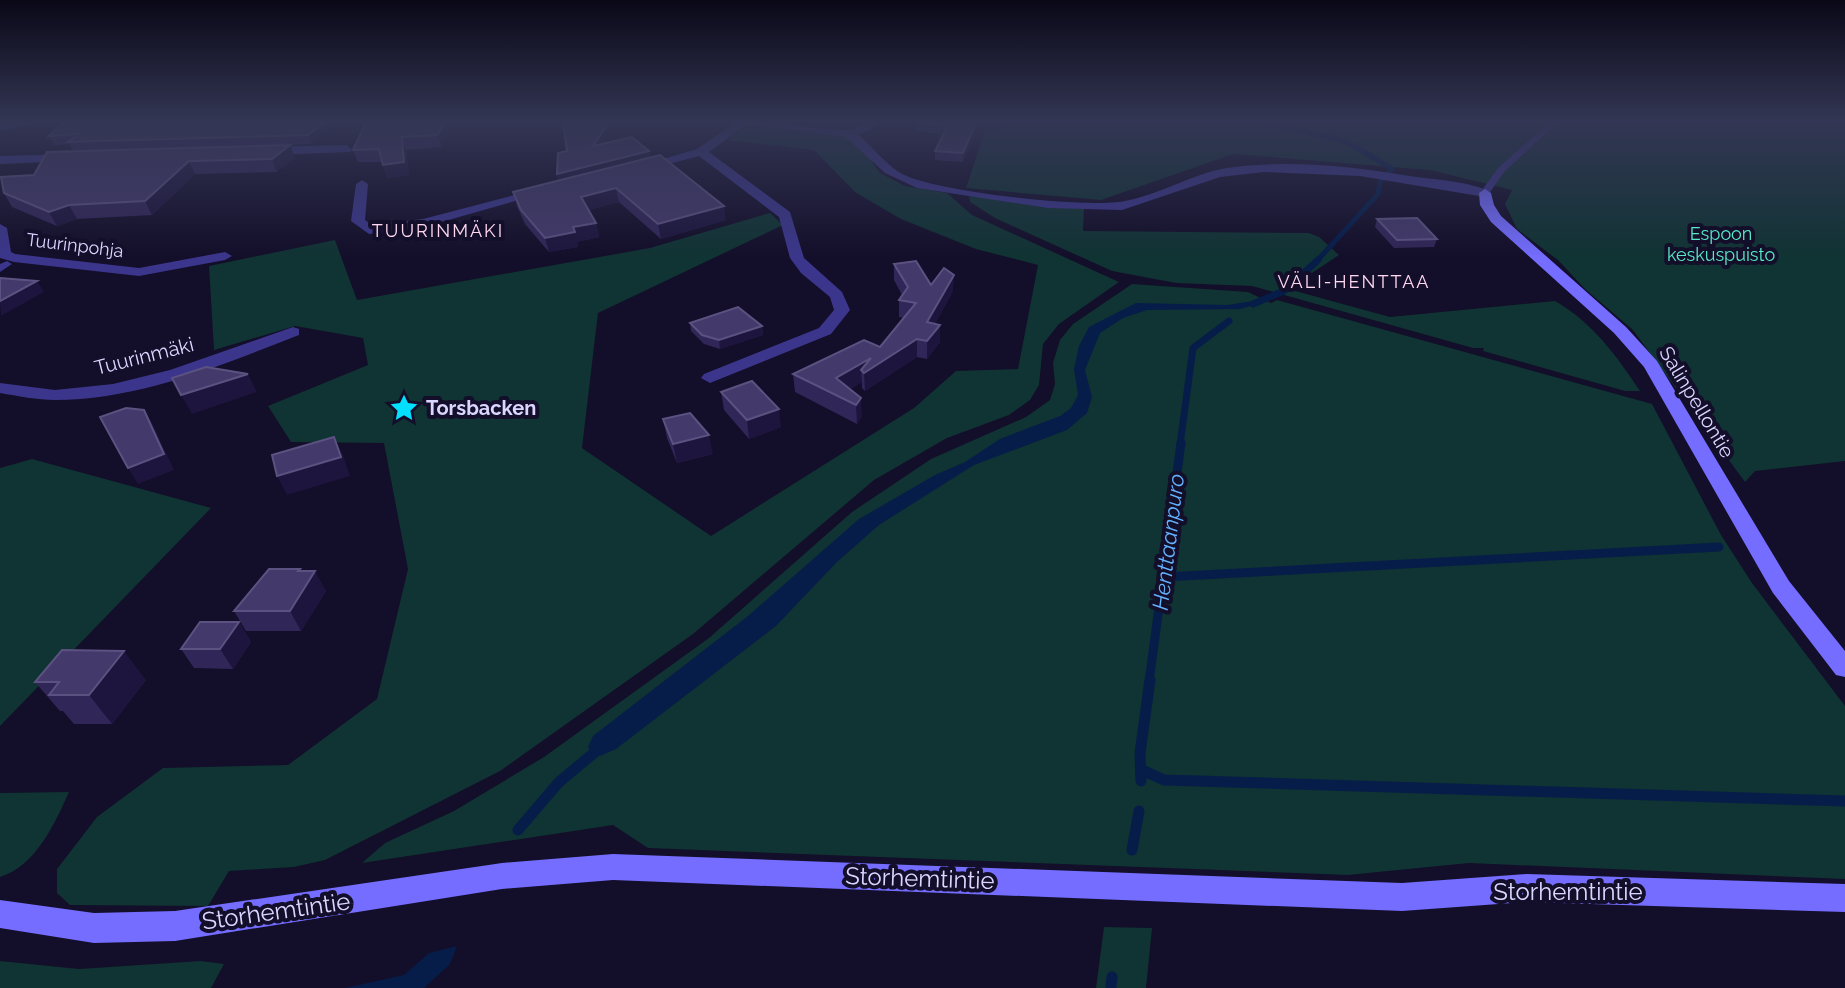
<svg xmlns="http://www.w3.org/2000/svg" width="1845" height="988" viewBox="0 0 1845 988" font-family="Raleway,sans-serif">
	<rect width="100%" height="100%" fill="#130e29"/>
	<g fill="#103333">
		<polygon points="1035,120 1845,120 1845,461 1755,471 1745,482 1633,330 1585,289 1559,261 1517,229 1505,204 1512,190 1430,170 1233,154 1101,200 966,188 985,131"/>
		<polygon points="750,124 848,137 862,148 880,173 905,186 947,193 972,215 1119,282 1059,324 1043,344 1039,385 1030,400 1009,415 947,438 874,480 693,634 500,771 325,860 294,867 229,871 208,906 70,905 57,893 57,869 97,817 163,768 288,765 377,699 408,569 384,443 291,442 268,406 368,365 363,338 295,326 214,350 209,266 335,240 357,300 650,248 770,213 783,225 598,313 582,448 711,536 914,408 956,371 1018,369 1038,265 976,249 901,219 855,192 814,150 727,140"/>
		<path d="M969 195 1084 207 1083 231 1309 233 1319 237 1339 255 1288 289 1390 317 1555 301C1592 322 1617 356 1640 391H1625L1483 351 1484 348H1473L1252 286 1176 283 1112 271 995 218 970 202Z"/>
		<polygon points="1132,284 1248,292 1271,303 1277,300 1652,404 1721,535 1752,583 1845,706 1845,879 1469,863 1348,875 648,848 613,825 362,863 385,843 454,811 544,757 709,638 852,512 931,459 1026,417 1050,400 1055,384 1053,363 1060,340 1073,324"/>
		<polygon points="32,459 211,508 0,726 0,468"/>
		<path d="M69 792C55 823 36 866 0 877V793Z"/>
		<polygon points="1104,927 1152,928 1146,988 1096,988"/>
		<polygon points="0,961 79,969 201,961 224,964 211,988 0,988"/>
	</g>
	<g fill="#061d49">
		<polygon points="1260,300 1266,301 1241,309 1147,310 1123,318 1100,333 1085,370 1092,397 1087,413 1067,430 974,465 879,525 837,562 776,626 616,749 600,756 592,755 588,747 593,736 748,616 859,519 935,475 965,462 1000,439 1060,416 1071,408 1078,395 1074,369 1079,346 1089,327 1136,303 1227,305"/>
		<polygon points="457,946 450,964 424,988 345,988 404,975 429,953"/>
	</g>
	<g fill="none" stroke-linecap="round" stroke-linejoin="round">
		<polyline stroke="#061d49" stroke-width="5" points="1255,120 1348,142 1392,169 1380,182 1378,194 1316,262"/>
		<g stroke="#061d49" stroke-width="7">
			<polyline points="1253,304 1284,291 1318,260"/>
			<polyline points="1180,445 1193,348 1229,321"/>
		</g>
		<g stroke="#061d49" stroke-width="9">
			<polyline points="1164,577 1719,547"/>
			<polyline points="1149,682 1181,443"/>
		</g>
		<g stroke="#061d49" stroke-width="11">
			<polyline points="1142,770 1164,780 1845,801"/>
			<polyline points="1141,781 1140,753 1150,680"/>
			<polyline points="518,830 559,782 600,748"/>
			<polyline points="1132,850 1139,811"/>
			<polyline points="1111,988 1112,977"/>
		</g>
		<g fill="#3b368b" fill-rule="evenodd">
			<polygon points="1552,120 1560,120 1504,172 1488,195 1482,195 1480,193 1498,168"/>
			<polygon points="7,261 12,264 0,272 0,264"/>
		</g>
		<g fill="#3b368b" fill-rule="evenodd">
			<polygon points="28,120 51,120 0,131 0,125"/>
			<path d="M735 120C772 120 808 129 844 130 858 130 867 120 880 120L870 130 858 135C875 148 888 169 909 177 947 192 1085 209 1125 201 1163 194 1196 171 1234 167 1293 160 1352 166 1409 176 1430 179 1477 182 1491 193L1485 197 1360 176 1264 172 1220 177 1122 210 1048 208 917 188 885 173 846 137 747 124 709 152 790 212 804 258 842 292 850 310 831 334 710 383 701 378 704 374 819 328 834 310 830 297 801 273 790 258 779 217 699 156 642 171 636 167 697 149 736 122Z"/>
			<polygon points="346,145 352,149 350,152 268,155 262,151 268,147"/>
			<polygon points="72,154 74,157 68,161 0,164 0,156"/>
			<polygon points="362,180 368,184 365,220 372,225 423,219 541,188 547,192 424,227 369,234 351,221 356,184"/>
			<polygon points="0,224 7,228 11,252 15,254 139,268 225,252 232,256 225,260 139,276 14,262 0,258"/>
			<path d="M293 327 299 329V335C222 365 139 400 55 400 37 400 18 396 0 393V383L55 390 113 384 170 370Z"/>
		</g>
		<g fill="#746dff" fill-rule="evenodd">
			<polygon points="1485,189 1491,193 1494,205 1501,216 1626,327 1657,361 1789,581 1845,651 1845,677 1836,675 1773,593 1644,367 1614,333 1491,222 1480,205 1479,193"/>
			<polygon points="613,854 1402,883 1527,874 1845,884 1845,912 1527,902 1402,911 613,880 502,889 175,941 94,943 0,928 0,900 94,913 175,911 502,863"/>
		</g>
	</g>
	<g fill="#312658">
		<polygon points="342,120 311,144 73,151 70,144 54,145 49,136"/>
		<polygon points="981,120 963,162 935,160 935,151 944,134 916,131 916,122"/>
		<polygon points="453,122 441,147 406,150 409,175 387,178 382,162 358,162 353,150"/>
		<polygon points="614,122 600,145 650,158 726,220 661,239 619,202 588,210 596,223 599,237 577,242 578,247 549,252 525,224 517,206 513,192 558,181 567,151"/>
		<polygon points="290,145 295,158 277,172 195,174 152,215 77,219 57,226 12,207 4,193 34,175"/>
		<polygon points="1377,219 1437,239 1434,247 1394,248 1375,227"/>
		<polygon points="894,264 931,285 953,291 935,324 940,325 940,342 927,359 917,357 865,391 862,388 862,382 850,389 862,416 857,424 795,392 793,374 880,347 904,318 899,317 899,300 902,295 894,280"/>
		<polygon points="690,323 762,326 763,335 720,349 704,344 691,331"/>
		<polygon points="721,392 781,427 749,439 724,410"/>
		<polygon points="663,419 713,454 677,463 667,438"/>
		<polygon points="300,569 326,591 301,631 246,631 234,611"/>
		<polygon points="239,622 251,642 233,669 194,668 181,649"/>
		<polygon points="146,680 112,724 74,724 63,711 60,711 35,682"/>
	</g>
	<g fill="#1d153d">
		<polygon points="327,120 342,120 311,144 308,135"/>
		<polygon points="445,120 454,120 441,147 438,135"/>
		<polygon points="610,120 614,120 614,122 594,154 593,146"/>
		<polygon points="977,120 981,120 963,162 963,153"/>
		<polygon points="402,137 406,150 409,175 387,178 383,165"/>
		<polygon points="290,145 295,158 277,172 272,159"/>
		<polygon points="649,151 650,158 558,181 557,174"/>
		<polygon points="189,161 195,174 152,215 145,201"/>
		<polygon points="616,188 619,202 584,211 581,197"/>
		<polygon points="69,205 77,219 57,226 49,212"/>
		<polygon points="724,206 726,220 661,239 658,224"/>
		<polygon points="596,223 599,237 577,242 578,247 549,252 545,238 573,227"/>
		<polygon points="954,275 953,291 927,339 927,322"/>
		<polygon points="37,281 44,292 1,316 0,301"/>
		<polygon points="940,325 940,342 927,359 927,341"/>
		<polygon points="762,326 763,335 720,349 719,340"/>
		<polygon points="917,339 917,357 865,391 864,373 861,370 862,382 837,396 836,378 871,358"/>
		<polygon points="248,374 257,392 192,414 181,395"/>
		<polygon points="861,398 862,416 857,424 856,405"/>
		<polygon points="779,409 781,427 749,439 747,420"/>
		<polygon points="144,410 153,425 174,470 138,484 128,468"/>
		<polygon points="709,435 713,454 677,463 673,444"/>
		<polygon points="334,437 343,455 350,476 287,495 277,476"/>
		<polygon points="300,569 308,583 315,571 326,591 301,631 290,611 298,571"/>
		<polygon points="239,622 251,642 233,669 220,649"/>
		<polygon points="124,651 146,680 112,724 89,695"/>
	</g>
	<g fill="#43396a" stroke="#5b5281" stroke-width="2">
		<polygon points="65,120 327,120 308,135 68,142 79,134 49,136"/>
		<polygon points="367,120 445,120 438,135 402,137 404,162 383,165 379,149 353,150"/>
		<polygon points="577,120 610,120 593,146 632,137 649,151 557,174 558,153 567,151 563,122"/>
		<polygon points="922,120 977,120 963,153 935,151 948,125 916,122"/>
		<polygon points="290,145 272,159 189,161 145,201 69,205 49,212 4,193 1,177 34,175 47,152"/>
		<polygon points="660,155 724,206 658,224 616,188 581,197 596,223 573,227 575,232 545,238 521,210 513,192"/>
		<polygon points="1417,218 1437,239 1397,240 1377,219"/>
		<polygon points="916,261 931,285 944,268 954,275 927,322 940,325 927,341 917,339 864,373 861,370 871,358 836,378 861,398 856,405 793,374 864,340 880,347 916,303 899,300 908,287 894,264"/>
		<polygon points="0,278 37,281 0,301"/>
		<polygon points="738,307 762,326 719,340 702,335 690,323"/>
		<polygon points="206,367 248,374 181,395 172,378"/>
		<polygon points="752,381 779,409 747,420 721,392"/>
		<polygon points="126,408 144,410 164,454 128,468 100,417"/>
		<polygon points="690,413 709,435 673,444 663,419"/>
		<polygon points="334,437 341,457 277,476 272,455"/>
		<polygon points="269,569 300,569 298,571 315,571 290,611 234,611"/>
		<polygon points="200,622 239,622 220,649 181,649"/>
		<polygon points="62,650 124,651 89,695 49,695 59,682 35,682"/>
	</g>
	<linearGradient id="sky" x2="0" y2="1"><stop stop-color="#0a0817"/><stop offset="0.47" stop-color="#333654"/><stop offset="1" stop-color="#333654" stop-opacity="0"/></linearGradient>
	<rect width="1845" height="258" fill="url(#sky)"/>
	<defs>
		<symbol id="sight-bare" viewBox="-9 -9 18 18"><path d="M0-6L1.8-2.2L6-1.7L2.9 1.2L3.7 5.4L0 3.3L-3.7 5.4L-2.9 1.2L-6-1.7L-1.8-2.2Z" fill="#02dfff" stroke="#130e29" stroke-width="2.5" paint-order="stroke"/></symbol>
	</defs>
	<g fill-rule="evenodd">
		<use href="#sight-bare" x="384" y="388" width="40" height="40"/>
	</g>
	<g text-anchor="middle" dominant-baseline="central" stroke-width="8" stroke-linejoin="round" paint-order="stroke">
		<g font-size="18" letter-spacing="2" fill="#ffd8f0" stroke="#130e29">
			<text x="438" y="230">TUURINMÄKI</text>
			<text x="1354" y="281">VÄLI-HENTTAA</text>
		</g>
		<g font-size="18" fill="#58e9c8" stroke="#130e29">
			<text x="1721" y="233">Espoon<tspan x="1721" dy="21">keskuspuisto</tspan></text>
		</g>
		<g font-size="18" fill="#dbd6ff" stroke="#130e29">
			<text transform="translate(75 245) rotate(7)">Tuurinpohja</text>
		</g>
		<g font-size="20" fill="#dbd6ff" stroke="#130e29">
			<text transform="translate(144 356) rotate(-14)">Tuurinmäki</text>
			<text transform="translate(1697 402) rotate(59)">Salinpellontie</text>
		</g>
		<g font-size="20" font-weight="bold" fill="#dbd6ff" stroke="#130e29" text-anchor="start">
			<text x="426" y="408">Torsbacken</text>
		</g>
		<g font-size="22" font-style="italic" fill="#64b3ff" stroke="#130e29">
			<text transform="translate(1168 542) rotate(-83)">Henttaanpuro</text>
		</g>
		<g font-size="24" fill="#dbd6ff" stroke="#130e29">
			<text transform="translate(920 878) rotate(2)">Storhemtintie</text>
			<text x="1568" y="891">Storhemtintie</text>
			<text transform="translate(276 911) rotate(-8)">Storhemtintie</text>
		</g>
	</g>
</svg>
